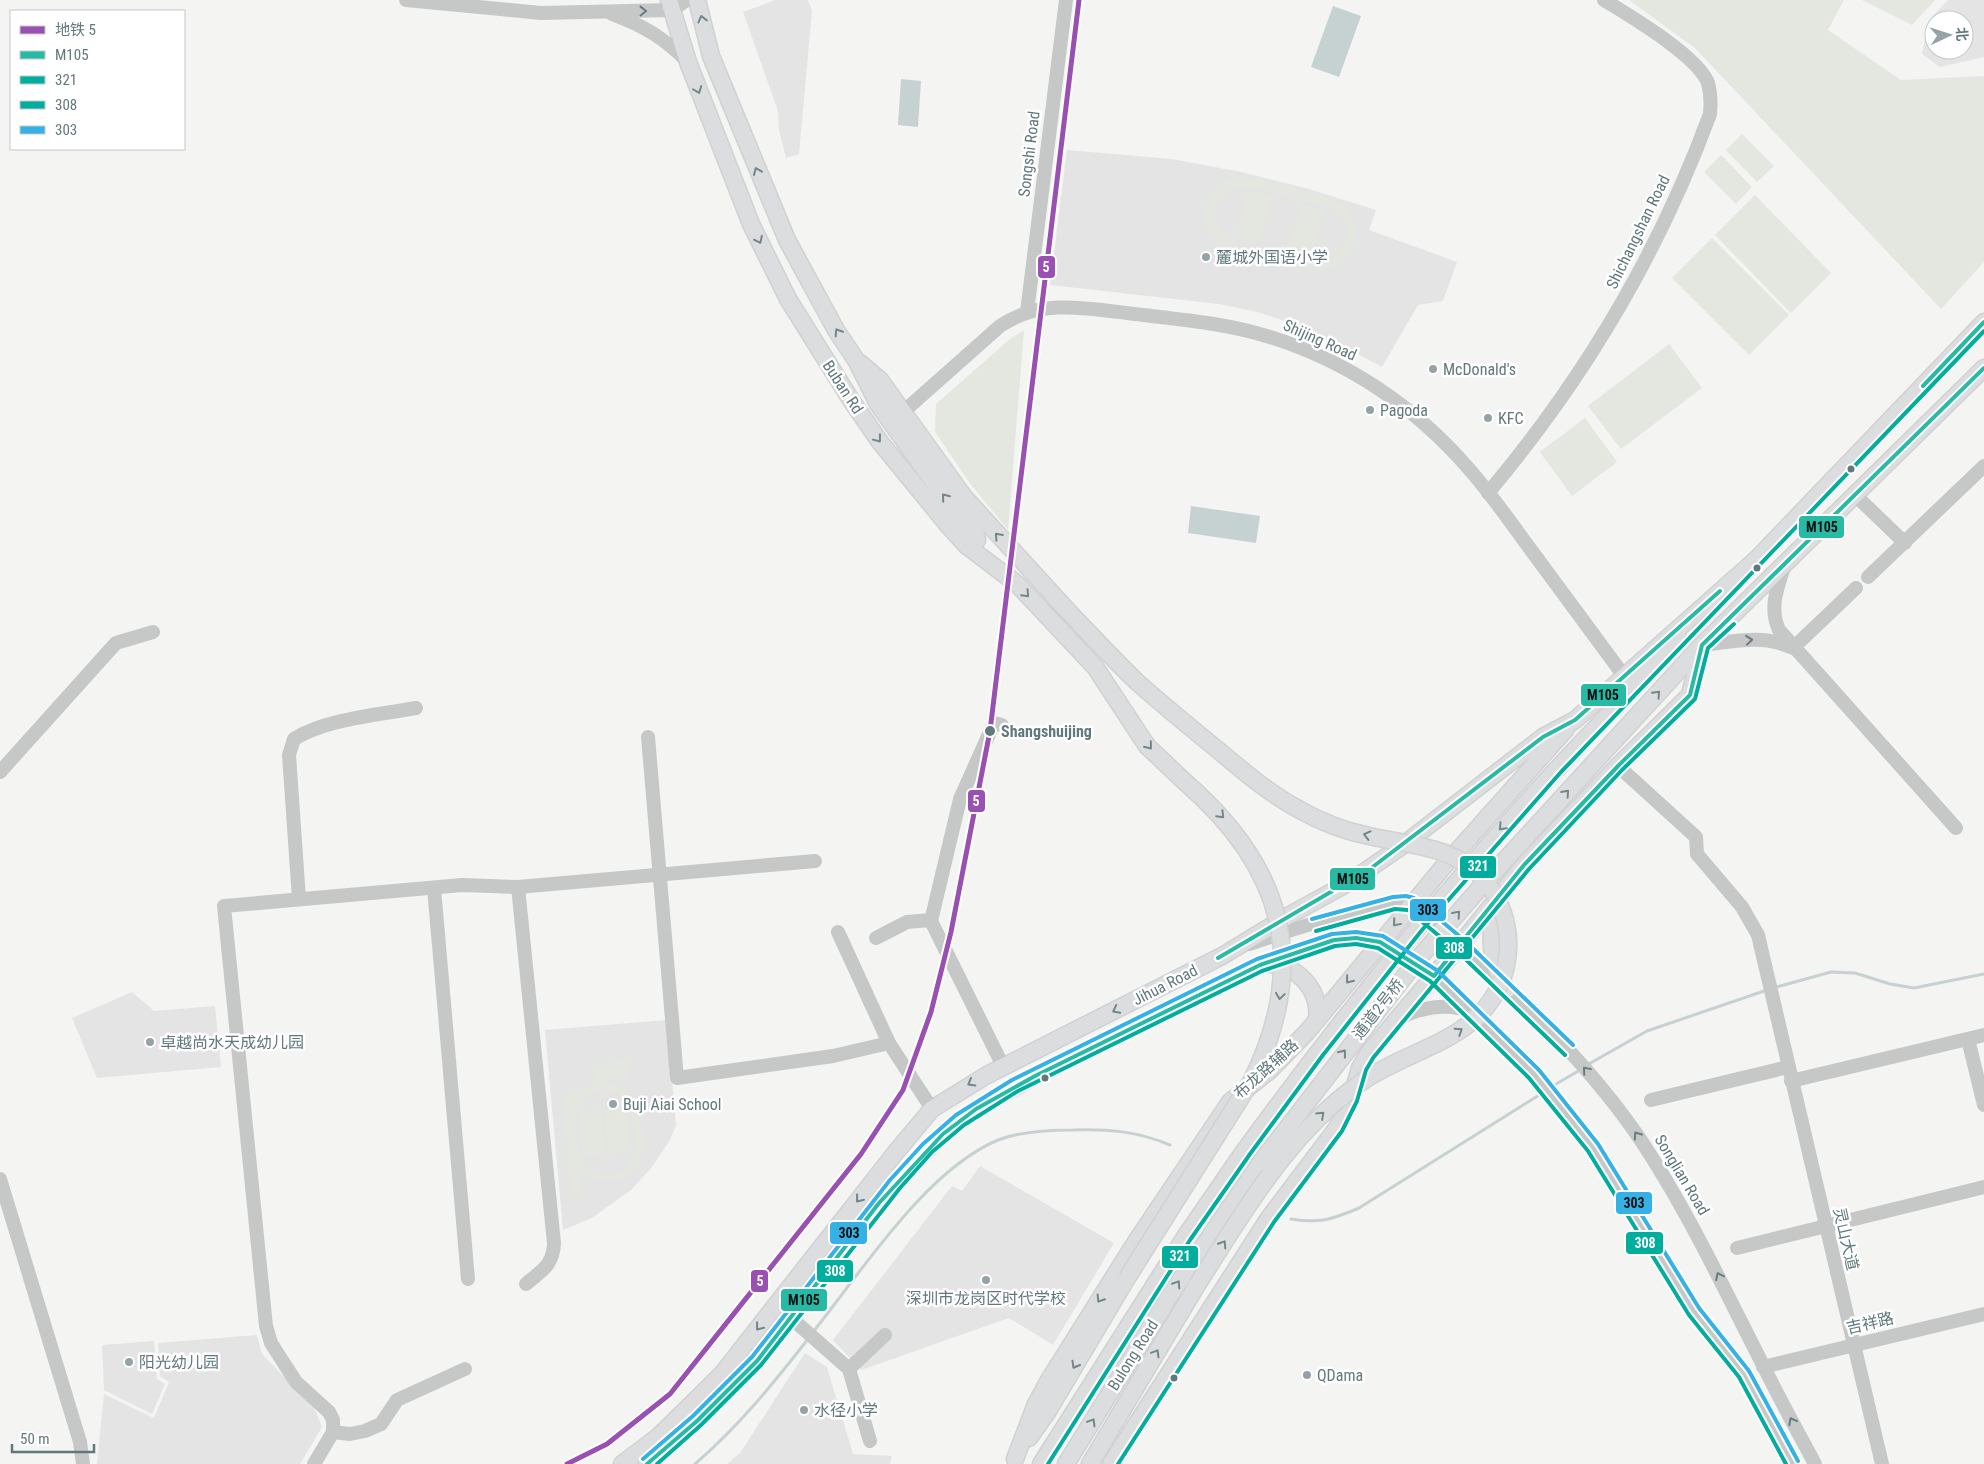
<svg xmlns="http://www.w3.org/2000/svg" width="1984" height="1464" viewBox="0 0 1984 1464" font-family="'Roboto Condensed','Noto Sans SC',sans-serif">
	<rect width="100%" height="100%" fill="#f4f4f3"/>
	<g fill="#e3e4e3" fill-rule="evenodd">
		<polygon points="775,0 808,0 812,11 799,154 786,158 779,130 778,111 743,12"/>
		<path d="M1948 0H1984V57L1940 67 1922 54 1929 20ZM1934 20H1964V50H1934Z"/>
		<polygon points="1067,150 1172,159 1241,172 1309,189 1376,210 1369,230 1457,262 1443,301 1418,305 1382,367 1329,339 1294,324 1257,312 1219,304 1050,285"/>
		<polygon points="132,992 154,1011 215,1006 221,1067 97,1078 72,1018"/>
		<polygon points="667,1020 676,1125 670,1140 652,1167 631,1190 592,1218 563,1230 545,1030"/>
		<polygon points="980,1166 1114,1243 1053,1345 1009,1318 861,1370 833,1340 952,1186 962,1191"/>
		<polygon points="257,1335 262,1354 314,1407 322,1427 300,1464 97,1464 104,1394 154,1418 169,1382 160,1376 158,1343"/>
		<polygon points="154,1341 157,1379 165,1384 152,1414 104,1390 102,1345"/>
		<polygon points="805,1353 827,1367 853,1454 892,1456 890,1464 727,1464 740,1453"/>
	</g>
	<g fill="#e4e6e0" fill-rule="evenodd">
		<polygon points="1629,0 1844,0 1828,30 1901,80 1984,76 1984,262 1941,309 1695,48"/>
		<polygon points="1862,0 1935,0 1912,25"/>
		<polygon points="1742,134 1774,166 1757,182 1726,150"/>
		<polygon points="1721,155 1752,187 1736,204 1704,172"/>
		<path d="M1241 177C1262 179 1329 193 1343 205 1366 224 1357 261 1329 269 1316 272 1301 266 1288 263 1259 255 1185 247 1208 198 1215 184 1227 178 1241 177ZM1235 187H1248L1327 207 1338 213 1345 224C1347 233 1347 242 1341 249 1326 271 1290 253 1270 248 1255 244 1234 243 1223 233 1207 217 1216 194 1235 187Z"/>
		<polygon points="1247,190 1272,196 1260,243 1235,237"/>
		<polygon points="1755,195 1831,273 1791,313 1715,235"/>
		<polygon points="1300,203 1325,210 1313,256 1288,250"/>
		<polygon points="1712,238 1789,315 1749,355 1672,278"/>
		<polygon points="1024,330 1008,530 969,482 935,432 936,404 1010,339"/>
		<polygon points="1669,344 1702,388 1621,449 1588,406"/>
		<polygon points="1585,418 1617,462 1572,496 1540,452"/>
		<polygon points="629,1060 630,1078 594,1082 592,1063"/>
		<path d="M605 1081C632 1086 640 1103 642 1128 643 1136 644 1144 643 1152 638 1184 603 1189 580 1173L581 1194 571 1195 562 1095C580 1094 586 1083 605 1081ZM605 1090C629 1093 632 1112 634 1133 635 1142 636 1151 632 1159 629 1166 622 1171 615 1174 587 1182 578 1156 576 1134 574 1112 579 1092 605 1090Z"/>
		<polygon points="628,1107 632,1153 608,1155 604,1109"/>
		<polygon points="602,1109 606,1155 582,1157 578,1111"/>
	</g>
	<g fill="#c6d2d2">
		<polygon points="1333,6 1361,16 1339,77 1311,67"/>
		<polygon points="901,79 921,81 918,127 898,125"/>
		<polygon points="1191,506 1260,516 1256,543 1188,533"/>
	</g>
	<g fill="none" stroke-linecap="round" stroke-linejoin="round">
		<g stroke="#c6d2d2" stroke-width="3">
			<polyline points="1773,988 1831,972 1855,973 1890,984 1914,988 1984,974"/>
			<polyline points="1587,1065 1647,1031 1767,990"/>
			<polyline points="1551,1087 1580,1070"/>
			<path d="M1291 1219C1320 1224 1333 1219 1359 1208L1544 1092"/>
			<path d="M813 1332C862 1271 926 1170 998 1140 1021 1131 1050 1130 1073 1130 1108 1129 1137 1131 1170 1145"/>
			<path d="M695 1464C738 1427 773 1384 808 1339"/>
		</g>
		<defs>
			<g id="major">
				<polyline points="669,0 688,62 751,224 788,299 851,400 880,442 947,524 967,546 1017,584 1095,667 1147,746 1185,782"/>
				<polyline points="697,0 711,56 787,240 836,330 856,360 878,404 943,495 976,534 977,540 973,545 967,546"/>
				<polyline points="860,363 880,380 964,497 1067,610"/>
				<polyline points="1752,564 1984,322"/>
				<polyline points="1608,715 1680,640"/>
				<polyline points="1624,730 1702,645 1984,368"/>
				<path d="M1498 904C1487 933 1490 963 1507 990"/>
				<path d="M1268 964C1297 964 1321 990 1317 1020"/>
				<polyline points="1029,1438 1048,1411 1127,1278"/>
				<polyline points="1015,1459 1036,1404 1049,1380 1137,1240 1230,1102 1269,1071 1307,1032 1444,866 1566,729"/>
				<polyline points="622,1464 658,1437 722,1374 896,1152 932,1109 987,1075 1222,956 1288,916 1348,883 1402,846 1543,737 1575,720 1759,557"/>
				<polyline points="647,1464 697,1421 757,1361 879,1203 913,1164 943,1134 976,1109 1035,1076 1260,965 1334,940 1356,938 1380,942 1434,976"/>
				<polyline points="1041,1464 1185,1237 1245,1150"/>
				<polyline points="1066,1464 1176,1286 1261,1162"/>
				<polyline points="1090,1464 1197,1285"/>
				<polyline points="1111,1464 1269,1218 1337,1128 1351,1099 1360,1068 1368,1054 1460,945 1524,865 1618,766 1690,695 1702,645"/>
			</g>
		</defs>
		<use href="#major" stroke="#d0d1d1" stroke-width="19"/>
		<g stroke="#c6c8c8" stroke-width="14">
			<polyline points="406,0 541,13 672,10 687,0"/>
			<path d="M612 14C644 26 663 37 688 62"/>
			<polyline points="1027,312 1066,0"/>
			<path d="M903 412 1000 326C1044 296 1094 310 1143 315 1186 320 1229 324 1270 337 1349 362 1416 408 1469 469 1492 495 1511 523 1531 550 1562 592 1593 634 1624 676"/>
			<path d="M1488 493C1584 379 1659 253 1710 114 1711 103 1711 94 1708 83 1698 56 1630 16 1604 0"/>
			<polyline points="1855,495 1905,543"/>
			<path d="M1784 567C1777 589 1769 608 1779 630L1956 828"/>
			<polyline points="1868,577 1984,466"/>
			<path d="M1702 645C1732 642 1762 634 1790 647"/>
			<polyline points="1793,648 1856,588"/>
			<polyline points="1002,725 994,723 960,799 931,921 1003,1066"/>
			<polyline points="648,737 677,1078 833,1056 889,1043"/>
			<polyline points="1618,766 1696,837 1697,854 1742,907 1758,935 1882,1464"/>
			<polyline points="0,772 116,643 153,632"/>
			<path d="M518 887 554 1243C553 1266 542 1270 526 1284"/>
			<polyline points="434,888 468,1279"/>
			<path d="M299 899 289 755 294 739C326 719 378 715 416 708"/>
			<polyline points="838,932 889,1043 932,1109"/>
			<polyline points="876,938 907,922 931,920"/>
			<path d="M1250 944C1275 935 1393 896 1411 904 1493 971 1583 1054 1642 1142 1689 1213 1725 1291 1764 1367 1780 1400 1798 1432 1815 1464"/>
			<polyline points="1434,976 1534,1074 1593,1147 1694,1312 1744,1374 1793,1464"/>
			<path d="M1399 1019C1419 1007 1447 1003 1469 1011"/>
			<polyline points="1968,1039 1984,1105"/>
			<polyline points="1791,1081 1984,1035"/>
			<polyline points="1651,1100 1788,1067"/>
			<polyline points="0,1179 80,1442 83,1464"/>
			<polyline points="1737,1248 1984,1187"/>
			<polyline points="790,1317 849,1369 870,1441"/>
			<polyline points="1763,1367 1984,1314"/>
			<polyline points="849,1369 885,1335"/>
			<polyline points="333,1432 350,1434 365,1431 381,1424 397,1400 465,1369"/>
			<polyline points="314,1464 333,1432 333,1420 329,1412 296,1382 271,1343 266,1326 224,906 462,885 518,887 815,861"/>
		</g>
		<use href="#major" stroke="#dcddde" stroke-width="16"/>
		<defs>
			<g id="major-bridge">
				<path d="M1067 610C1090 634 1113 659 1137 682 1164 706 1191 728 1218 750 1244 772 1270 794 1300 810 1321 822 1345 831 1369 836 1408 845 1453 846 1482 877 1518 917 1517 978 1478 1016 1447 1046 1399 1056 1363 1081 1290 1131 1244 1211 1197 1285"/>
				<path d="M1245 1150C1358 995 1475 853 1608 715"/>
				<polyline points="1261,1162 1418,959 1485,882 1624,730"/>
				<path d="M1127 1278 1252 1080C1310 961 1283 867 1185 782"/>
			</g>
		</defs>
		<use href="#major-bridge" stroke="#d0d1d1" stroke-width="19" stroke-linecap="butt"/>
		<use href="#major-bridge" stroke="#dcddde" stroke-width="16"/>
		<defs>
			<g id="bus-1">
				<polyline points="1923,386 1984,322"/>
				<polyline points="1218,958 1370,869 1543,737 1575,720 1720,591"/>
				<polyline points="647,1464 697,1421 757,1361 879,1203 943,1134 976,1109 1035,1076 1260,965 1334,940 1356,938 1380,942 1434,976 1524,865 1618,766 1690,695 1702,645 1984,368"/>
			</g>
			<g id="bus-2">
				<polyline points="1048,1464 1190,1240 1250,1154 1323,1055 1422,930 1561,772 1984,331"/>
				<polyline points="1118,1464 1274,1222 1342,1131 1357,1101 1366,1070 1373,1058 1529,869 1622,770 1695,699 1708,648 1734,624"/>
			</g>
			<g id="bus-3">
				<polyline points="1316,931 1395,909 1408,910 1456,950 1565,1055"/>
				<polyline points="657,1464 701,1425 761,1365 900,1188 932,1152 964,1125 1018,1091 1262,971 1335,946 1356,944 1378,948 1430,981 1529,1078 1588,1151 1689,1315 1739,1377 1786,1464"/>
			</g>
			<g id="bus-4">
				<polyline points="1312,919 1393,897 1406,896 1414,898 1464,940 1573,1045"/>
				<polyline points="643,1459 693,1416 752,1357 890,1180 923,1144 956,1115 1012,1080 1257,959 1332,934 1356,932 1383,936 1438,971 1539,1070 1598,1144 1699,1308 1749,1371 1798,1461"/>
			</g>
		</defs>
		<use href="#bus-1" stroke="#fff" stroke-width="8"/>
		<use href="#bus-2" stroke="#fff" stroke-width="8"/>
		<use href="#bus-3" stroke="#fff" stroke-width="8"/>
		<use href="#bus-4" stroke="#fff" stroke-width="8"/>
		<use href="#bus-1" stroke="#27baa4" stroke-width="4"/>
		<use href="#bus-2" stroke="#01ad9c" stroke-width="4"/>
		<use href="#bus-3" stroke="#01ad9c" stroke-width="4"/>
		<use href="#bus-4" stroke="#34b1e5" stroke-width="4"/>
		<defs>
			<polyline id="metro-1" points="567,1464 607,1444 670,1394 861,1154 903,1090 931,1012 951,932 990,731 1079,0"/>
		</defs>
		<use href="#metro-1" stroke="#fff" stroke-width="9"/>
		<use href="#metro-1" stroke="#9950b2" stroke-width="5"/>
	</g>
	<defs><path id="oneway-chevron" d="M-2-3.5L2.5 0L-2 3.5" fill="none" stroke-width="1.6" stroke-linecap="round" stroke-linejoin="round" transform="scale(1.25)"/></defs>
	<g stroke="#667c80">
		<use href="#oneway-chevron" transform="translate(643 11) rotate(-1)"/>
		<use href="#oneway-chevron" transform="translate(1749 640) rotate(-6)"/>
		<use href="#oneway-chevron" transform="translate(1586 1070) rotate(-130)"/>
		<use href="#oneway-chevron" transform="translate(1637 1135) rotate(-125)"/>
		<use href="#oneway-chevron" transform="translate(1719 1276) rotate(-116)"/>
		<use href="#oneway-chevron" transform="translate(1792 1421) rotate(-118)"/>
	</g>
	<g stroke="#73878b">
		<use href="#oneway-chevron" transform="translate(702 19) rotate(-104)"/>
		<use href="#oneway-chevron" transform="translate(698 90) rotate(69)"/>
		<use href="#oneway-chevron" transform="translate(757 171) rotate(-113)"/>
		<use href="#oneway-chevron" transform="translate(759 240) rotate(64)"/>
		<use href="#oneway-chevron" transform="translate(838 332) rotate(-122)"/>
		<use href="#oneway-chevron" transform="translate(878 439) rotate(53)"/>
		<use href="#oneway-chevron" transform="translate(945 497) rotate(-129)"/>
		<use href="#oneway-chevron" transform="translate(998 536) rotate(-132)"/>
		<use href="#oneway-chevron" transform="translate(1026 594) rotate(47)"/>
		<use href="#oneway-chevron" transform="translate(1657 694) rotate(-47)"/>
		<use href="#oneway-chevron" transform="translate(1149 746) rotate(51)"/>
		<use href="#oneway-chevron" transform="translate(1566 793) rotate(-48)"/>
		<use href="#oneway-chevron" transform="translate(1221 815) rotate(46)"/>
		<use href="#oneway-chevron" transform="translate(1502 827) rotate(133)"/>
		<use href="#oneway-chevron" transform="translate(1367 835) rotate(-166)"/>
		<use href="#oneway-chevron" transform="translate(1457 914) rotate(-49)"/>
		<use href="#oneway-chevron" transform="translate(1396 923) rotate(130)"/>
		<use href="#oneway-chevron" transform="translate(1349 980) rotate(129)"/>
		<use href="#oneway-chevron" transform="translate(1280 996) rotate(98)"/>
		<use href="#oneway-chevron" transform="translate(1116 1010) rotate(153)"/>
		<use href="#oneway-chevron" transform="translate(1459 1031) rotate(-33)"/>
		<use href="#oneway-chevron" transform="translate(1343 1053) rotate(-52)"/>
		<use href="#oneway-chevron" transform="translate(971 1083) rotate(150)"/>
		<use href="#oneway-chevron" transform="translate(1321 1115) rotate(-43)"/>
		<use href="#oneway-chevron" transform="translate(859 1199) rotate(128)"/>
		<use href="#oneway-chevron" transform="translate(1223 1244) rotate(-57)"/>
		<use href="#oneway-chevron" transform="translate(1177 1284) rotate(-57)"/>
		<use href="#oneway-chevron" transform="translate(1100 1299) rotate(122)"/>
		<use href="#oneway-chevron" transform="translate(759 1327) rotate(128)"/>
		<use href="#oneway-chevron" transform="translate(1156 1353) rotate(-59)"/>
		<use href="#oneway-chevron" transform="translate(1075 1365) rotate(120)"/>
		<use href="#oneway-chevron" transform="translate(1092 1422) rotate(-59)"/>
	</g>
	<g fill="#94a3a6" stroke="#fff" stroke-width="2">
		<circle cx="1206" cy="257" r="5"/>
		<circle cx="1433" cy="369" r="5"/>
		<circle cx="1370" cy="410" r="5"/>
		<circle cx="1488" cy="418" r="5"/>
		<circle cx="150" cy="1042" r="5"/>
		<circle cx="613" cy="1104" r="5"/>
		<circle cx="986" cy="1280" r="5"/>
		<circle cx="129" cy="1362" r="5"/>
		<circle cx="1307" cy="1375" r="5"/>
		<circle cx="804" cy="1410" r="5"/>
	</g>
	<g fill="#61787c" stroke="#fff" stroke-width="2">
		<circle cx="1851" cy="469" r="4.5"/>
		<circle cx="1757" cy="568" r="4.5"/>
		<circle cx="990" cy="731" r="6"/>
		<circle cx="1045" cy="1078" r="4.5"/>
		<circle cx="1174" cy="1378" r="4.5"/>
	</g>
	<g text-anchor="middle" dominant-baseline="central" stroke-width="5" stroke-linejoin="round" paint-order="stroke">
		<g font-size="16" fill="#61787c" stroke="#fff">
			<text transform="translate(1029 154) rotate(-83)">Songshi Road</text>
			<text transform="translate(1638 232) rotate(-64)">Shichangshan Road</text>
			<text transform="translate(1320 340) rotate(24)">Shijing Road</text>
			<text transform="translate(843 387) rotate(57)">Buban Rd</text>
			<text transform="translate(1165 985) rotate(-27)">Jihua Road</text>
			<text transform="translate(1378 1009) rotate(-52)">通道2号桥</text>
			<text transform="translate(1266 1069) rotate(-42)">布龙路辅路</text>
			<text transform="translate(1682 1175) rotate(59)">Songlian Road</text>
			<text transform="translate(1846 1239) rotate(77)">灵山大道</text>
			<text transform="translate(1870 1323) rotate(-13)">吉祥路</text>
			<text transform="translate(1133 1355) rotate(-58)">Bulong Road</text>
		</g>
		<g font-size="16" fill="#61787c" stroke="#fff" text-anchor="start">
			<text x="1216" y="257">麓城外国语小学</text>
			<text x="1443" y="369">McDonald's</text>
			<text x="1380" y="410">Pagoda</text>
			<text x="1498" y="418">KFC</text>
			<text x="160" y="1042">卓越尚水天成幼儿园</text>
			<text x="623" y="1104">Buji Aiai School</text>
			<text x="986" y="1298" text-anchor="middle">深圳市龙岗区时代学校</text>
			<text x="139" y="1362">阳光幼儿园</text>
			<text x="1317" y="1375">QDama</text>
			<text x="814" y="1410">水径小学</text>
		</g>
		<g font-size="16" font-weight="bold" fill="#61787c" stroke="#fff" text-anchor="start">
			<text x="1001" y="731">Shangshuijing</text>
		</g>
	</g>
	<g stroke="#fff" stroke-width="2">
		<rect x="1037" y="255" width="19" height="24" rx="5" fill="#9950b2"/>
		<rect x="1798" y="515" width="47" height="24" rx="5" fill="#27baa4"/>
		<rect x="1580" y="683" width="47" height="24" rx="5" fill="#27baa4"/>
		<rect x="967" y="789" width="19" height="24" rx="5" fill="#9950b2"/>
		<rect x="1459" y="855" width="38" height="24" rx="5" fill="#01ad9c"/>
		<rect x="1329" y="867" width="47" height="24" rx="5" fill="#27baa4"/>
		<rect x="1409" y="898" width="38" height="24" rx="5" fill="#34b1e5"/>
		<rect x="1435" y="936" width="38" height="24" rx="5" fill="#01ad9c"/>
		<rect x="1615" y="1191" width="38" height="24" rx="5" fill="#34b1e5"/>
		<rect x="829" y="1221" width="39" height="24" rx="5" fill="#34b1e5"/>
		<rect x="1625" y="1231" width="39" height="24" rx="5" fill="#01ad9c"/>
		<rect x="1161" y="1245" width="38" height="24" rx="5" fill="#01ad9c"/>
		<rect x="816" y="1259" width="38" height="24" rx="5" fill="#01ad9c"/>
		<rect x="750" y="1269" width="19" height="24" rx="5" fill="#9950b2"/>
		<rect x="780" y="1288" width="48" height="24" rx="5" fill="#27baa4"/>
	</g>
	<g font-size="14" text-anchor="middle" font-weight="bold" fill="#fff">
		<text x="1046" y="272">5</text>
		<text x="976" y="806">5</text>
		<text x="1478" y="871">321</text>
		<text x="1454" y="953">308</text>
		<text x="1645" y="1248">308</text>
		<text x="1180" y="1261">321</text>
		<text x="835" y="1276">308</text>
		<text x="760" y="1286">5</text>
	</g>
	<g font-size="14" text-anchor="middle" font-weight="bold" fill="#111">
		<text x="1822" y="532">M105</text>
		<text x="1603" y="700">M105</text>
		<text x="1353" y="884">M105</text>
		<text x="1428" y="915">303</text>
		<text x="1634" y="1208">303</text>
		<text x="849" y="1238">303</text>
		<text x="804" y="1305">M105</text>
	</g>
	<rect x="10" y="10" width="175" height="140" fill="#ffffff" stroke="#c0c9cb"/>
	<rect x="20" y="26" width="25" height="8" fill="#9950b2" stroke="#c0c9cb"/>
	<text x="55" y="35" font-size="15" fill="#61787c">地铁 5</text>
	<rect x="20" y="51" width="25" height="8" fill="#27baa4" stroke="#c0c9cb"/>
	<text x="55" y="60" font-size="15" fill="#61787c">M105</text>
	<rect x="20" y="76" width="25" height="8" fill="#01ad9c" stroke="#c0c9cb"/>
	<text x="55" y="85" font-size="15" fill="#61787c">321</text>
	<rect x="20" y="101" width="25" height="8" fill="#01ad9c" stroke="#c0c9cb"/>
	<text x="55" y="110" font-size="15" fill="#61787c">308</text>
	<rect x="20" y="126" width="25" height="8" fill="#34b1e5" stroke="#c0c9cb"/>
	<text x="55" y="135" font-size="15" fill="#61787c">303</text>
	<g transform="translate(1949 35) rotate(86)"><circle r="24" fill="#ffffff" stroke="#c0c9cb"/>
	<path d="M0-4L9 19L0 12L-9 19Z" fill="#94a3a6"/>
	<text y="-8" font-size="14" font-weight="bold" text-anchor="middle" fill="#61787c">北</text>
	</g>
	<path d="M12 1444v8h82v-8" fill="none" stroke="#61787c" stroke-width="2.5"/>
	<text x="20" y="1444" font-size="15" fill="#61787c" stroke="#ffffff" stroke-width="4" paint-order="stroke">50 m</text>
</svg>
